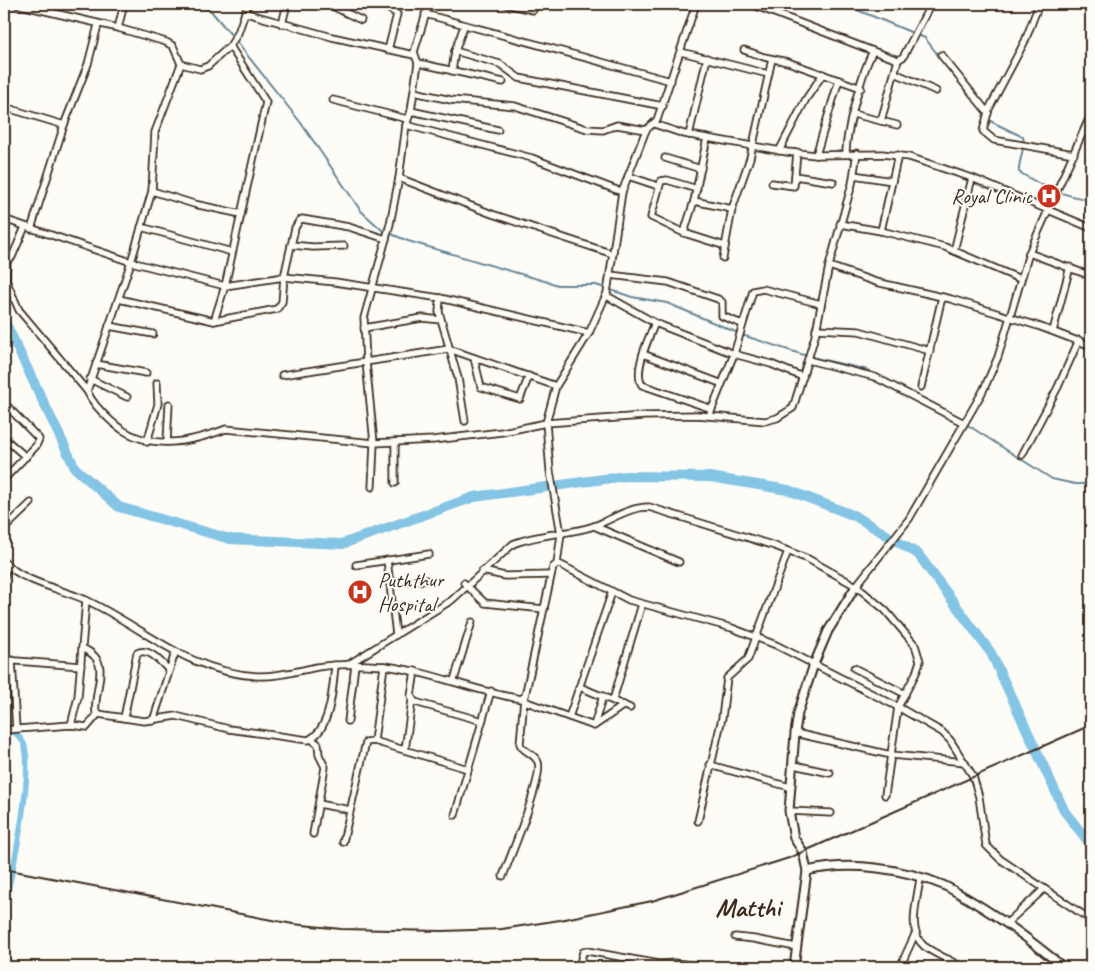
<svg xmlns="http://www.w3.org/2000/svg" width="1095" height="971" viewBox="0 0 1095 971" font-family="Caveat,sans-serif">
	<rect width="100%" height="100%" fill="#fdfcf7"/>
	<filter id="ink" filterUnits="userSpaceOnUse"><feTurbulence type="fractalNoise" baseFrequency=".02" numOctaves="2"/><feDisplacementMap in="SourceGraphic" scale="10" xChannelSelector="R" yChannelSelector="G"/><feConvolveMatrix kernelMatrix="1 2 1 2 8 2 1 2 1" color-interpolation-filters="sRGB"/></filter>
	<g filter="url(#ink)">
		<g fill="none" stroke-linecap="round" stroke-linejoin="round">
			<g stroke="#678695" stroke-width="2">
				<polyline points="196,4 211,11 233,37"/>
				<polyline points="843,4 925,38 938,55"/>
				<polyline points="236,41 301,123 361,211 382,230 408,241 558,285 596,285 632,297 667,303 738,333"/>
				<path d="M966 90 990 121 1023 137C1026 147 1018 161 1019 172 1045 188 1061 195 1091 200"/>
				<polyline points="742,335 807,356"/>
				<polyline points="811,357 868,370 876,375"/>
				<polyline points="966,424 1052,479 1075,484 1091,484"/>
			</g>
			<path stroke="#84c4e5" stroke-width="5.5" d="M4 727C11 729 21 737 24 744 34 772 13 874 4 904"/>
			<polyline stroke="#84c4e5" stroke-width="10" points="4,320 75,468 119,507 230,539 342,544 474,497 626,476 710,477 788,490 855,516 918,554 991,653 1065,812 1091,845"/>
			<defs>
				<g id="minor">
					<polyline points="16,4 118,28 166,42 173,46 181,64 200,69 208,66 230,46 238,33 248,4"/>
					<polyline points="328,4 361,20"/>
					<polyline points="381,4 397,14 388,50"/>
					<polyline points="506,4 533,10"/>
					<polyline points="751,4 873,51"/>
					<polyline points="1039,4 1025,41 989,109 983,131 994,140 1074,154"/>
					<polyline points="246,13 332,37 414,55"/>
					<polyline points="425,14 671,81"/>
					<polyline points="282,24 287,4"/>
					<polyline points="118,28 124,4"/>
					<polyline points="744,50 764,57 788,62 861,88"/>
					<polyline points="455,51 500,64 519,78 663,106"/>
					<polyline points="681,52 768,74"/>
					<polyline points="941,55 988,113"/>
					<polyline points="418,63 503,82"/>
					<path d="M181 64 155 132 152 191 131 262 87 391C92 403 101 412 111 421 145 452 186 444 226 429L374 443 433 440 502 432 546 423 644 416 697 415 765 421 777 418 793 408 815 336 829 266 852 184 857 153"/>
					<polyline points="452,71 455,51 464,26"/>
					<polyline points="895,73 936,91"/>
					<polyline points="414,92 451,100 515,106 587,129 603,130 617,125 646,130"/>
					<polyline points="333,100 407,119"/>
					<polyline points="4,107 64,125"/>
					<polyline points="411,111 498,130"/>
					<polyline points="853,114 897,125"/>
					<polyline points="4,121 7,108"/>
					<polyline points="881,121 898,60"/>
					<polyline points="654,124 684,134 787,152 816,155 882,154 909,157 972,178 1091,228"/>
					<polyline points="406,125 532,158 622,192"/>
					<polyline points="689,135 707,58"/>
					<polyline points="779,151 806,99 823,74"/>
					<path d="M846 154C846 130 862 72 873 51L898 60 903 57 931 4"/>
					<polyline points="816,155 839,80"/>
					<polyline points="665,158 701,169"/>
					<polyline points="854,175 892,181"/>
					<polyline points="628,176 658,186"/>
					<polyline points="795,176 833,182"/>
					<polyline points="399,178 492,214 613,254"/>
					<polyline points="772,183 794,186 797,152"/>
					<polyline points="697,189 667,180 661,181 651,217 684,233 725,246"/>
					<polyline points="152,191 194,204 241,214"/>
					<polyline points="694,201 732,209"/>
					<polyline points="4,219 131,262 225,286 284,277 335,282 440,298 589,333 607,293 622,192 646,130 657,120 696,4"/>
					<polyline points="840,224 881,231 945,247 1020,279"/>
					<polyline points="141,227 232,252"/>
					<polyline points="31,229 64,125 88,64 98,25"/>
					<polyline points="881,231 898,155"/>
					<polyline points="684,233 694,201 707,138"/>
					<polyline points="291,245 313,247 344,246"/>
					<polyline points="954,251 972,178"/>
					<polyline points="1029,253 1091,276"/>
					<polyline points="723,258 732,209 750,158 772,59"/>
					<polyline points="4,262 12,257 25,227"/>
					<polyline points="7,262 6,280 19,310 87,391"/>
					<polyline points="829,266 876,282 951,299 1038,326 1091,346"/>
					<polyline points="610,275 668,282 718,299 722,302 722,316 742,324"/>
					<polyline points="607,296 655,323 734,354 771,364 803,377"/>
					<polyline points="440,298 439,312 458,378 465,421"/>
					<polyline points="119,299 214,321 277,309 282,302 284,277 295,228 299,221 302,219 349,227 386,239"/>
					<polyline points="214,321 225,286 266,102 230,46"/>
					<path d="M655 323C649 337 633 371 642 385L712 409"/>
					<polyline points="109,326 153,334"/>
					<polyline points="364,328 422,318 441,320"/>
					<polyline points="816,329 859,331 930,351"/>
					<polyline points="1053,331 1070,267"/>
					<polyline points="643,354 720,383"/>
					<polyline points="474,358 481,387 520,399 529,376"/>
					<polyline points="808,360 875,377 964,423"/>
					<polyline points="96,364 146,373"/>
					<polyline points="282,375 449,349 556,386"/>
					<polyline points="90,379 127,397"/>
					<polyline points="921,387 942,297"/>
					<polyline points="4,403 39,439 36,446 4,479"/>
					<polyline points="709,416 734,354 753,291 763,289 821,304"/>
					<polyline points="4,438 26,457"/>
					<polyline points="147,442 158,404 157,383"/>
					<polyline points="167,442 169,404"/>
					<polyline points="395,442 395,483"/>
					<polyline points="1022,455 1058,387 1079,340"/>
					<polyline points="372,487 374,443 366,362 364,318 390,224 399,178 406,125 411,111 418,63 414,52 429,4"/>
					<polyline points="594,526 679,562"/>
					<polyline points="4,529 31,503"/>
					<polyline points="387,560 396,635"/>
					<path d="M4 562C25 583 59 588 86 600 145 628 187 672 257 676 277 677 297 671 317 667 339 663 362 664 385 666 433 672 476 692 521 699L525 696 553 567 557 564 561 565 629 600 732 628 776 645 898 707 942 732 950 740 973 776 979 797 986 845 1000 859 1091 920"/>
					<polyline points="557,564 561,534 550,471 546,423 556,386 589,333"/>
					<polyline points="356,565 429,554"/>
					<polyline points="482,571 505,576 551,575"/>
					<polyline points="4,577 7,565"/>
					<polyline points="389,582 426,580"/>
					<polyline points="464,583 485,603 544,609"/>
					<polyline points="856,586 909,519 983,391 998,357 1029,253 1091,114"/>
					<path d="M82 648C115 662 92 688 96 714"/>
					<polyline points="4,660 81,666"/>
					<polyline points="12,660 16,729"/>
					<path d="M349 664 452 600 513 544C539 533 568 535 594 526 613 519 629 507 649 507L775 546 808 559 856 586 885 610 915 645 920 661 916 673 898 707 885 795"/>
					<polyline points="854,668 905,694"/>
					<polyline points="415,671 411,696 415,702 482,721"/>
					<polyline points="454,680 472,622"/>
					<polyline points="580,687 630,708"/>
					<polyline points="613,700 642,604"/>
					<polyline points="524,701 594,726 624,705"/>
					<polyline points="569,717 612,592"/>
					<path d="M124 718 137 653C150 647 160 662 169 670"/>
					<polyline points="153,721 175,653"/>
					<polyline points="348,721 355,665"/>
					<polyline points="71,725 78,697 86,600"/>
					<polyline points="594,725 603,696"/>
					<path d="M4 730 71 725 87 727 98 714 144 721 176 716 229 729 308 740C331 731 333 686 335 665"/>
					<polyline points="795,733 891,755 965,762"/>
					<polyline points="311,739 318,744 319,755 325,767 313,834"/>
					<polyline points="374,741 384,666"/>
					<polyline points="405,750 412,700"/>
					<polyline points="710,765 790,787"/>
					<polyline points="794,765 830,773"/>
					<polyline points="319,804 350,810"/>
					<polyline points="789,811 831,813"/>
					<polyline points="455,815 491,691"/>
					<polyline points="698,821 722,718 727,678 748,659 788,551"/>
					<polyline points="343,842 366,742 374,741 468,769"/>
					<path d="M503 876C510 857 544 777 538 762 534 753 523 752 520 744L524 698"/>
					<path d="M920 878C918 898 906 931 924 946 935 954 950 960 962 967"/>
					<polyline points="1008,922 1044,889"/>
					<polyline points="735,937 754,939 796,947"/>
					<polyline points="579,967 583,952 587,951 659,964 674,963 709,967"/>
					<polyline points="900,967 916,932"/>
					<polyline points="944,967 948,959"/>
				</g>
				<g id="major">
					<path d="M807 871C850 861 902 868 943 885 952 889 961 895 970 900 1004 920 1033 942 1063 967"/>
					<polyline points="794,967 807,871 803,852 794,838 789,811 795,733 798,713 814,664 828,631 856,586"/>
				</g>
			</defs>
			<use href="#minor" stroke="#3b2a1e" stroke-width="9"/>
			<use href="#major" stroke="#3b2a1e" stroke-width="11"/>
			<use href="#minor" stroke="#fdfcf7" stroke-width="5.5"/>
			<use href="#major" stroke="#fdfcf7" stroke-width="7"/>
			<polyline stroke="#3b2a1e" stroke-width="2" points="4,869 293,924 341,929 442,931 502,929 560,920 652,901 789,858 1091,725"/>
		</g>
	</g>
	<defs>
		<symbol id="hospital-disc" viewBox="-11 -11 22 22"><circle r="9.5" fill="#c8321e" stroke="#fdfcf7"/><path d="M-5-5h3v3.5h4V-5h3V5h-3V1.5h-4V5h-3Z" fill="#fff"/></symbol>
	</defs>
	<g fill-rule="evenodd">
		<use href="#hospital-disc" x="1035" y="182" width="28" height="28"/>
		<use href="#hospital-disc" x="346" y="578" width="28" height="28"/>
	</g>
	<g text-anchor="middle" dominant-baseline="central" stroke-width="4" stroke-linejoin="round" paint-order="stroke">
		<g font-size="21" fill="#3b2a1e" stroke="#fdfcf7" text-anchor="end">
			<text x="1032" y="196">Royal Clinic</text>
			<text x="378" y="580" text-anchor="start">Puththur<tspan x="378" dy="24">Hospital</tspan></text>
		</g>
		<g font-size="26" font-weight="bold" fill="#3b2a1e" stroke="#fdfcf7">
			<text x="748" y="907">Matthi</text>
		</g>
	</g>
	<rect width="1095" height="971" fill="none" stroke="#fdfcf7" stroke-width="20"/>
	<rect x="10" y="10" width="1075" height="951" fill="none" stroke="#3b2a1e" stroke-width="2" filter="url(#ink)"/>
</svg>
